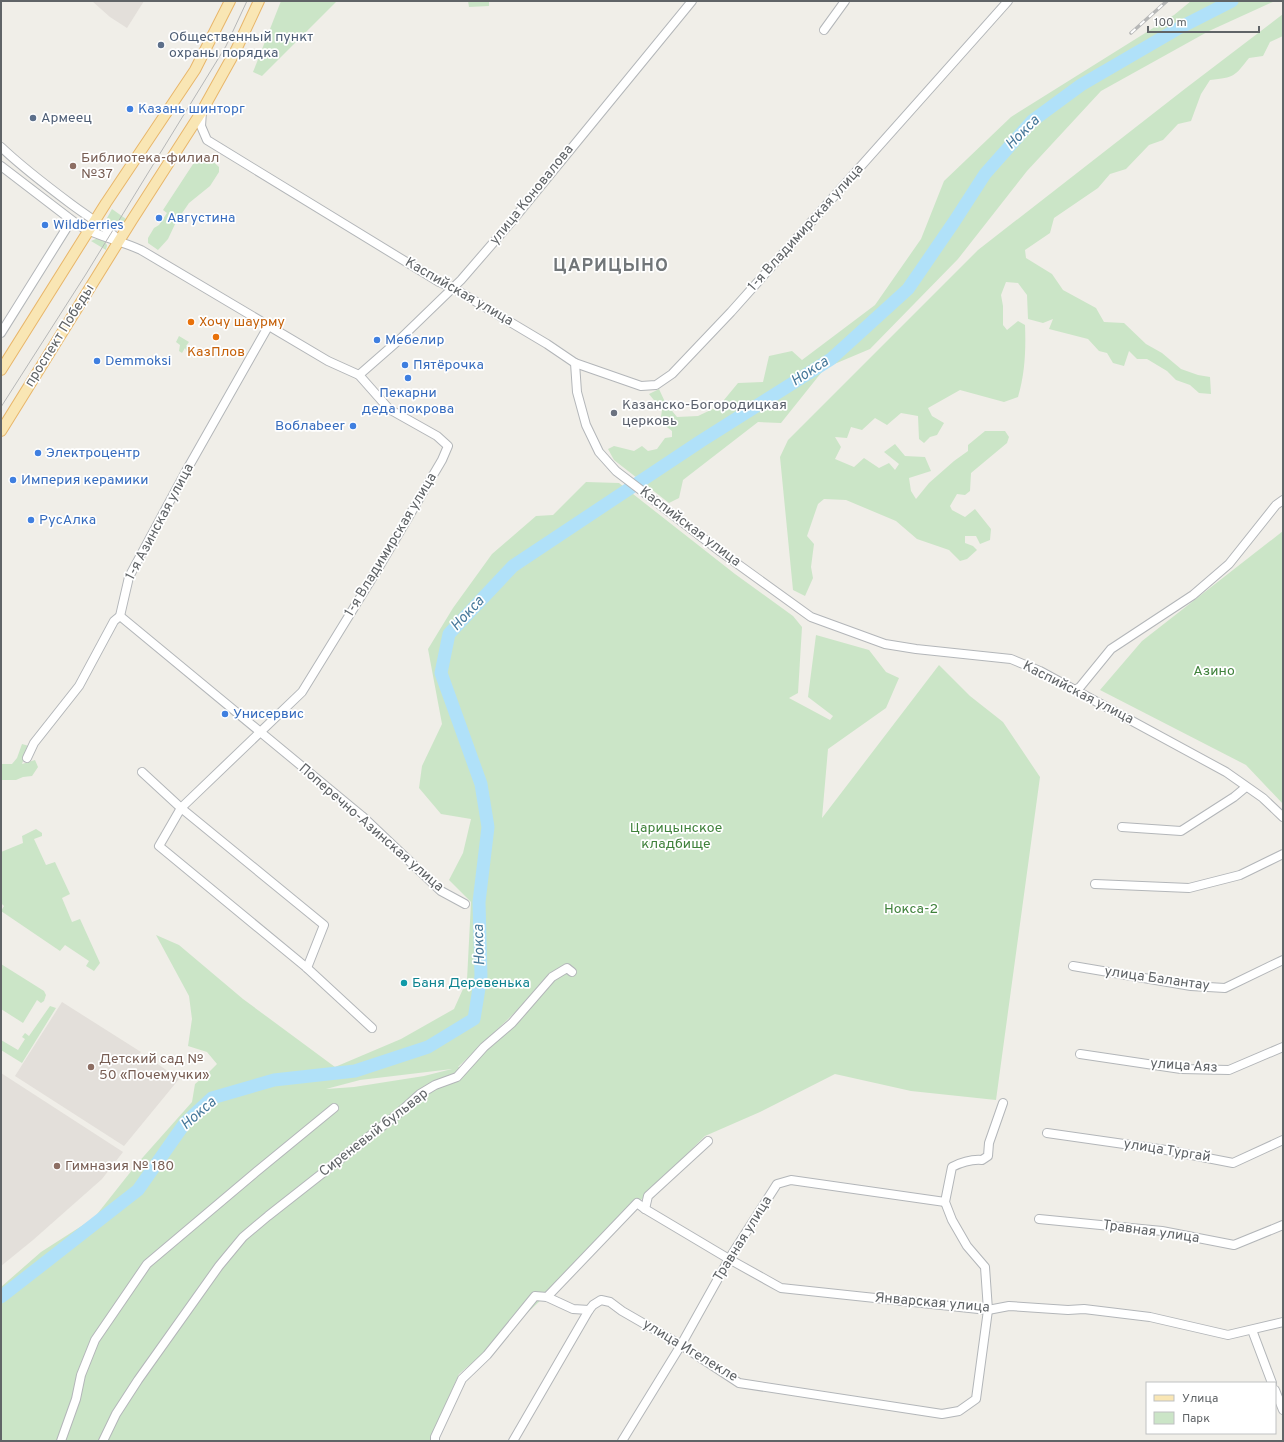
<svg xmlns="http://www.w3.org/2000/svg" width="1284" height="1442" viewBox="0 0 1284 1442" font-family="Overpass,sans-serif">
	<rect width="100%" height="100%" fill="#f0eee8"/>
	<g fill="#e3dfda">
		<polygon points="92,1 144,1 127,28 110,17"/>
		<polygon points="62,1002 141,1052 139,1054 144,1057 145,1055 179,1079 124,1146 15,1076"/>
		<polygon points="1,1073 123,1152 102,1179 33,1240 1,1266"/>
	</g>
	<g fill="#cbe5c7" fill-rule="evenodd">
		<polygon points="281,1 336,1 336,2 262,76 253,72"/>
		<polygon points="468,1 489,1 489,6 469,7"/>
		<polygon points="1191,1 1275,1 1209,31 1101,91 1027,171 958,259 870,349 825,368 781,423 758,422 683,480 679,498 669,503 614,460 608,449 614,446 634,451 642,446 648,451 657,449 665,438 672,437 672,431 663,424 661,417 662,410 649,394 659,389 665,402 677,417 698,416 719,406 738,383 763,382 769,356 792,351 802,360 875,305 921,239 944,181 1011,117 1174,15"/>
		<path d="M1283 14V36L1270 42 1263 56 1249 58C1234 77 1235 77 1210 80L1201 94 1191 121 1178 124 1163 140 1149 145 1126 169 1110 174 1098 188 1054 218 1050 233 1025 250 1026 258 1052 274 1063 290 1096 308 1104 322 1124 323 1146 344 1162 353 1181 369 1198 375 1210 377 1211 394 1199 393 1190 385 1176 380 1167 371 1147 359H1137L1129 351 1124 366 1113 363 1107 353 1099 351 1088 339 1049 329 1053 319 1043 323 1028 319 1027 295 1018 283 1006 282 1001 295 1003 306V325L1007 330 1018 321 1025 325C1026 349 1025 374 1018 397L1004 402 960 390 928 408 932 416 944 423 937 435 930 437 924 443 919 439 918 416 901 413 887 425 875 418 862 430 851 427 847 438 835 437 841 447 835 459 854 467 864 458 879 468 889 463 895 470 899 464 884 452 895 444 905 456 925 457 931 471 909 478 911 491 916 499 929 483 954 461 968 451V445L985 431H1005L1009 437 1007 443 971 473 970 491 965 495 957 494 950 506 952 510 965 517 975 509 991 529 990 540 980 544 976 536H965V543L973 546 977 550 967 559 960 561 949 550 917 539 896 521 846 500 824 499 818 504 807 536 814 544 811 567 813 578 805 596 793 590 780 457 788 440 978 250 1186 88Z"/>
		<polygon points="207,156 219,167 219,172 210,186 189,203 176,222 168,239 158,250 148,243 148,238 154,228 159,225 167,213 163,210 197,158"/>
		<path d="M112 209 126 219C120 229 116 231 107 221V218Z"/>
		<polygon points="98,238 104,241 107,245 106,250 91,241"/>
		<polygon points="179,336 189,342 186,346 192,348 191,352 187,352 185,348 182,353 179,351 180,345 176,342"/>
		<path d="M586 482 619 483 735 574 793 616 802 627 798 693 789 698 830 720 833 716 808 697 816 635 869 650 886 672 899 678 886 708 828 749 822 818 939 665 970 696 1003 722 1040 777 996 1100 911 1091 835 1074 760 1112 705 1136 541 1300 486 1351 459 1374 430 1441H1V1287L41 1252 94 1218 136 1165 192 1102 195 1084 208 1073 217 1064 207 1052 188 1046 192 1019 189 996 156 935 179 945 243 999 335 1067 401 1039 454 1009 467 980 471 902 449 880 463 853 471 819 441 814 419 788 422 766 442 724 428 649 453 608 492 554 536 516 553 515ZM554 975 465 1066 458 1067ZM452 1069 424 1076 354 1087 326 1089 360 1080Z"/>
		<polygon points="1283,531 1283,804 1246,765 1100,690 1142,641"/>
		<path d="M22 744 29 746C28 754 24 758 22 764L35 760 38 767 32 776 23 777 16 780H1V764H12L17 758Z"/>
		<polygon points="36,829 42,833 42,836 34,839 46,865 55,862 70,894 62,898 72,922 80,919 100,963 94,971 86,966 89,961 65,945 60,951 1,911 4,906 1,903 1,852 23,843 22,836"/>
		<polygon points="1,964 44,991 46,995 44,1001 41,1003 37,1000 23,1023 1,1009"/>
		<polygon points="50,1006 56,1008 22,1063 1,1050 1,1040 18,1050 25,1039 22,1037 25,1033 29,1036"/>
	</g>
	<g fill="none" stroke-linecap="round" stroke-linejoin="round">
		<polyline stroke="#b0e1f9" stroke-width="13" points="1,1297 138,1190 185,1123 212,1098 274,1080 355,1071 428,1047 474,1019 481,976 479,902 488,827 481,784 441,673 449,634 513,566 701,441 831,359 908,289 954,222 985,174 1032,121 1081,85 1179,28 1232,1"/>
		<defs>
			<g id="minor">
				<polyline points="824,30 845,1"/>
				<polyline points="202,112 201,126 207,140 439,282 453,288 547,344 575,363 577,392 586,425 599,452 616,471 646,494 721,552 811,617 885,644 916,649 1011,659 1040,671 1226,772 1263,798 1283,817"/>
				<path d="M1 147C23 168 47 186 71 204 87 216 104 226 119 240"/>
				<path d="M1 166 78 225C98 237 120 240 141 250L328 361 359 375 389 409 437 436 448 446 442 460 379 567 302 692 181 808 159 846 307 968 372 1028"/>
				<polyline points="1,333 71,221"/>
				<polyline points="575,363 641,386 656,385 672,374 731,312 1008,1"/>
				<polyline points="359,375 399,340 461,280 512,221 692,1"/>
				<polyline points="120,616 362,816 441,891 465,904"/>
				<polyline points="1075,690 1080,687 1111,649 1193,595 1229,564 1276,505 1283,500"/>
				<polyline points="27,758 34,743 79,686 114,621 120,616 129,577 185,473 269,325"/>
				<polyline points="142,772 181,808 324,925 307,968"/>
				<polyline points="1122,827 1181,831 1234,797 1246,787"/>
				<polyline points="1095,884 1189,888 1240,875 1283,854"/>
				<polyline points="1073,966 1191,986 1225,988 1283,960"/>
				<polyline points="1080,1054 1181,1069 1229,1070 1283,1047"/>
				<polyline points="1047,1133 1166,1150 1233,1163 1283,1140"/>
				<polyline points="645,1209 648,1196 708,1141"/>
				<polyline points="1039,1219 1162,1231 1234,1245 1283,1225"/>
				<polyline points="547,1297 637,1203 645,1209 729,1259 781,1288 988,1310 1009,1306 1068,1310 1084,1309 1150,1317 1228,1335 1283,1322"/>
				<polyline points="1252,1330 1272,1383"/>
				<polyline points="1275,1390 1283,1410"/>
				<polyline points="61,1441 76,1399 81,1375 95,1340 147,1264 256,1172 334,1108"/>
				<polyline points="103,1441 116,1414 138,1380 219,1266 243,1237 268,1216 399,1113 420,1094 435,1085 457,1077 484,1047 512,1023 552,977 567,968 572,972"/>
				<polyline points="435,1441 435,1437 462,1379 487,1355 535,1296 547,1297 573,1309 589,1310"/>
				<path d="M513 1441 589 1310 593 1305 601 1300 610 1302 622 1311 681 1345 739 1383 942 1414 959 1411 976 1399 988 1310 985 1267 967 1246 952 1220 945 1202 952 1167C962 1162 971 1159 982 1160L988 1156 989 1143 1003 1103"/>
				<polyline points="622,1441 681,1345 729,1259 777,1184 791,1180 945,1202"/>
			</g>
			<g id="major">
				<polyline points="1,370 106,203 195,70 230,1"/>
				<polyline points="1,431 132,220 202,111 236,50 259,1"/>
			</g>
		</defs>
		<use href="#minor" stroke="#b3b6b9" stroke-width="10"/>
		<use href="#major" stroke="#e8b66a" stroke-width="12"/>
		<use href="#minor" stroke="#fff" stroke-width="8"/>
		<use href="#major" stroke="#f9e6b4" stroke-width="10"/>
		<polyline stroke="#b6b7b7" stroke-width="1" points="1,407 86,274 226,46 247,1"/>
		<defs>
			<polyline id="rail" points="1131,33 1167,1"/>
		</defs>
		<use href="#rail" stroke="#b6b7b7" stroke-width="3.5"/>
		<use href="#rail" stroke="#fff" stroke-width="2" stroke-dasharray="6" stroke-linecap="butt"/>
	</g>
	<g fill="#5c6f8a" stroke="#fff" stroke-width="1.5">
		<circle cx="161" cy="45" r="4"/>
		<circle cx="33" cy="118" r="4"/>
	</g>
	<g fill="#3f7fe0" stroke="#fff" stroke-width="1.5">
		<circle cx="130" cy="109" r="4"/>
		<circle cx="159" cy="218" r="4"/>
		<circle cx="45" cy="225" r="4"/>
		<circle cx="377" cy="340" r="4"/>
		<circle cx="97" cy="361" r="4"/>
		<circle cx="405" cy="365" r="4"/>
		<circle cx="408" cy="378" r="4"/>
		<circle cx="353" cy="426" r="4"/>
		<circle cx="38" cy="453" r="4"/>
		<circle cx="13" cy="480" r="4"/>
		<circle cx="31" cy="520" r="4"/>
		<circle cx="225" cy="714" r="4"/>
	</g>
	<g fill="#8d6e63" stroke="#fff" stroke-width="1.5">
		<circle cx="73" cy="166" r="4"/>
		<circle cx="91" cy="1067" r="4"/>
		<circle cx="57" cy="1166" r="4"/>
	</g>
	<g fill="#e8710a" stroke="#fff" stroke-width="1.5">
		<circle cx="191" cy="322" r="4"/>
		<circle cx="216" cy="337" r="4"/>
	</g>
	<circle fill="#6b7280" stroke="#fff" stroke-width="1.5" cx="614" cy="413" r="4"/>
	<circle fill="#0f9aa8" stroke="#fff" stroke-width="1.5" cx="404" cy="983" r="4"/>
	<g text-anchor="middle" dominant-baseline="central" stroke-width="3.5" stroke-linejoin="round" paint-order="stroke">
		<g font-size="14" fill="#4e5e75" stroke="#fff" text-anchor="start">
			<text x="169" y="37">Общественный пункт<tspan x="169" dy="16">охраны порядка</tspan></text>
			<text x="41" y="118">Армеец</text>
		</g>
		<g font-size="14" fill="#366cbe" stroke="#fff" text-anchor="start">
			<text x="138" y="109">Казань шинторг</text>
			<text x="167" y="218">Августина</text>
			<text x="53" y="225">Wildberries</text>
			<text x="385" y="340">Мебелир</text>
			<text x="105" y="361">Demmoksi</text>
			<text x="413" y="365">Пятёрочка</text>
			<text x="408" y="393" text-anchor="middle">Пекарни<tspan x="408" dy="16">деда покрова</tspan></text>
			<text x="345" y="426" text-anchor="end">Воблаbeer</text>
			<text x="46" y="453">Электроцентр</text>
			<text x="21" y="480">Империя керамики</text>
			<text x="39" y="520">РусАлка</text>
			<text x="233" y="714">Унисервис</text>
		</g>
		<g font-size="14" fill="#785e54" stroke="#fff" text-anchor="start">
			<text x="81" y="158">Библиотека-филиал<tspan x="81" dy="16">№37</tspan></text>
			<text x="99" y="1059">Детский сад №<tspan x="99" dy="16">50 «Почемучки»</tspan></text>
			<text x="65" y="1166">Гимназия № 180</text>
		</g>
		<g font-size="14" fill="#606467" stroke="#fff">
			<text transform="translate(532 195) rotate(-51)">улица Коновалова</text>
			<text transform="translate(806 228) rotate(-48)">1-я Владимирская улица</text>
			<text transform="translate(459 292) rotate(30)">Каспийская улица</text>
			<text transform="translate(60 336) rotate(-58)">проспект Победы</text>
			<text transform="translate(160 522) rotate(-62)">1-я Азинская улица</text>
			<text transform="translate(690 527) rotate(37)">Каспийская улица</text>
			<text transform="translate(391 545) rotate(-59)">1-я Владимирская улица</text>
			<text transform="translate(1078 693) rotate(27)">Каспийская улица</text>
			<text transform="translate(371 828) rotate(41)">Поперечно-Азинская улица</text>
			<text transform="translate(1157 979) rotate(8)">улица Балантау</text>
			<text transform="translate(1184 1066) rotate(4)">улица Аяз</text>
			<text transform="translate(374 1133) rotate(-38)">Сиреневый бульвар</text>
			<text transform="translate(1167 1151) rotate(9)">улица Тургай</text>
			<text transform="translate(1151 1232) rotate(8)">Травная улица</text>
			<text transform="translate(743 1239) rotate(-58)">Травная улица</text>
			<text transform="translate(932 1303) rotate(5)">Январская улица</text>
			<text transform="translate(690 1351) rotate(31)">улица Игелекле</text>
		</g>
		<g font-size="14" fill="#c56008" stroke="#fff" text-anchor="start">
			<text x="199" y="322">Хочу шаурму</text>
			<text x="216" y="352" text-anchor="middle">КазПлов</text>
		</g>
		<g font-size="14" fill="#5b616d" stroke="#fff" text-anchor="start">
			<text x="622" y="405">Казанско-Богородицкая<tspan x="622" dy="16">церковь</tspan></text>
		</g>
		<g font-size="14" fill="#40823c" stroke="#fff">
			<text x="1214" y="671">Азино</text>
			<text x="676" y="828">Царицынское<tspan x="676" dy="16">кладбище</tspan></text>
			<text x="911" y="909">Нокса-2</text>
		</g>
		<g font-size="14" fill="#0d838f" stroke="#fff" text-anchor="start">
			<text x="412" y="983">Баня Деревенька</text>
		</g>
		<g font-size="15" font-style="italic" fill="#46789a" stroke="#fff">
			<text transform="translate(1023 133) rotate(-45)">Нокса</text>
			<text transform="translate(810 372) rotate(-33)">Нокса</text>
			<text transform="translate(468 614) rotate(-47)">Нокса</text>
			<text transform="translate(480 945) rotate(-92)">Нокса</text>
			<text transform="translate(199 1114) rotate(-41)">Нокса</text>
		</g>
		<g font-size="18" font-weight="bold" letter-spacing="1" fill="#717679" stroke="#fff">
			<text x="611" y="266">ЦАРИЦЫНО</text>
		</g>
	</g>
	<rect width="1284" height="1442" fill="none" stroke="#606467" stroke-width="4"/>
	<rect x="1146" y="1382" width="130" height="52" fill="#ffffff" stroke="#bfc1c2"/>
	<rect x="1154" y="1395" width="20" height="6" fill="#f9e6b4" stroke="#bfc1c2"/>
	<text x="1182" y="1402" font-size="12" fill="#606467">Улица</text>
	<rect x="1154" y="1412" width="20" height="12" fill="#cbe5c7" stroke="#bfc1c2"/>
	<text x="1182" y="1422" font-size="12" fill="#606467">Парк</text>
	<path d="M1148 26v6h111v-6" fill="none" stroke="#606467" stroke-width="2"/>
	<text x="1154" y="26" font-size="12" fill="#606467" stroke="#ffffff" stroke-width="3" paint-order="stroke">100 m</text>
</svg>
